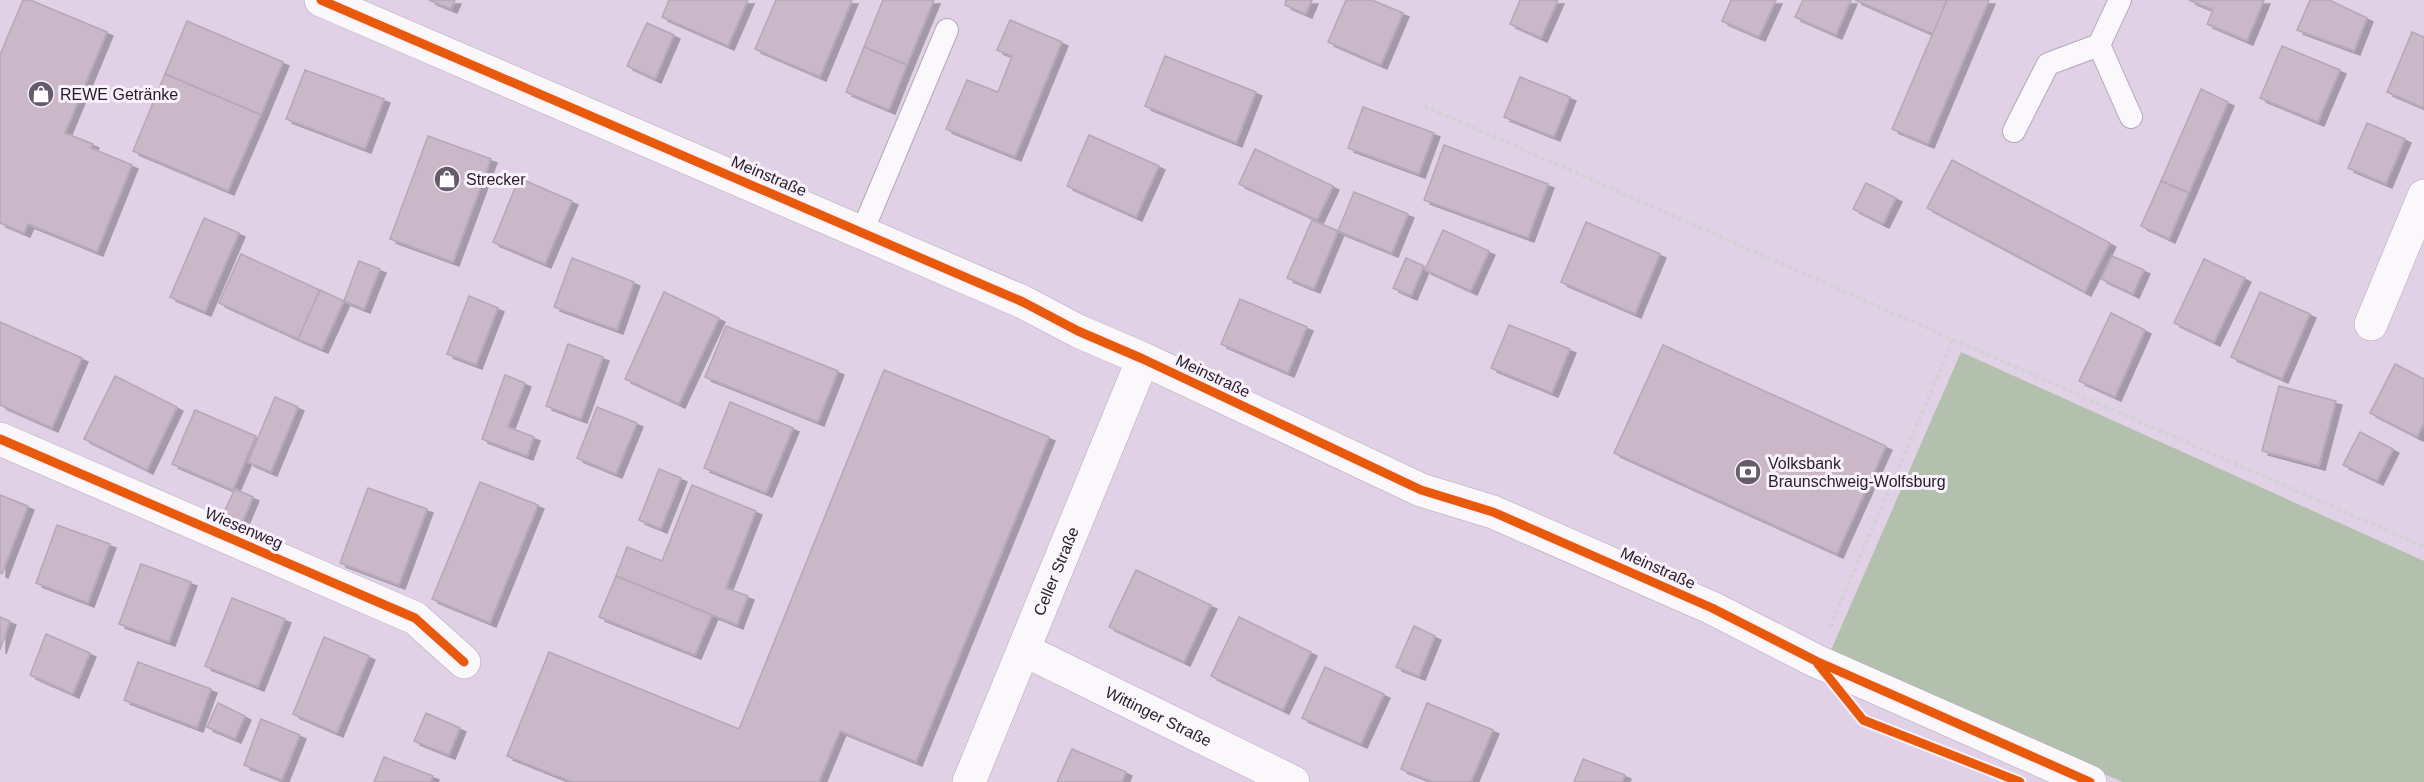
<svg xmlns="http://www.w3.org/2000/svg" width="2424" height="782" viewBox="0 0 2424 782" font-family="Helvetica,sans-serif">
	<defs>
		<filter id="shadow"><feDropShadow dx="6" dy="4" stdDeviation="0" flood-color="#0004"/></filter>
	</defs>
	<rect width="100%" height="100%" fill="#e0d1e6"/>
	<polygon fill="#b4c0ae" points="1961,352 2424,561 2424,782 2123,782 1828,657"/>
	<g fill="#cab8c9" stroke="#b5a7b6" stroke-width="1.5" filter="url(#shadow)">
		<polygon points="23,0 30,0 107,32 65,133 93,144 91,148 132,165 97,252 28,224 24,233 0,223 0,55"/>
		<polygon points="429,0 455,0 451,9"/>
		<polygon points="669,0 748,0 728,46 662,17"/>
		<polygon points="776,0 852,0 820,77 755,49"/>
		<polygon points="883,0 934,0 907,65 864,47"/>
		<polygon points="1286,0 1312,0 1306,14 1285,5"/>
		<polygon points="1346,0 1372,0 1403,13 1381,65 1328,42"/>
		<polygon points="1520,0 1558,0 1541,38 1510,24"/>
		<polygon points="1731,0 1776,0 1759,37 1722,21"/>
		<polygon points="1803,0 1851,0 1836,35 1795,17"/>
		<polygon points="1855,0 1947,0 1933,34"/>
		<polygon points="1947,0 1989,0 1928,144 1892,129"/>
		<polygon points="2189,0 2264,0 2247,41 2207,24 2213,10"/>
		<polygon points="2310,0 2329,0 2367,18 2354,51 2297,30"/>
		<polygon points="1010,20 1062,42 1015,157 946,129 967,80 998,92 1012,56 997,50"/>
		<polygon points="187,21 283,62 261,115 165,74"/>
		<polygon points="647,23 674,35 655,79 627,66"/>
		<polygon points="2412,32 2424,37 2424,108 2387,92"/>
		<polygon points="2282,46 2340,70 2318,122 2260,98"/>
		<polygon points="864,47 907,65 889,110 846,92"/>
		<polygon points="1165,56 1256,92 1236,143 1145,106"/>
		<polygon points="305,70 384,99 365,149 286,119"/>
		<polygon points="165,74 261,115 228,191 133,151"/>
		<polygon points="1520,77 1570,97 1554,137 1504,117"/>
		<polygon points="2201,89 2228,102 2189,193 2161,181"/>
		<polygon points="1363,107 1434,133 1419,174 1348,148"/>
		<polygon points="2367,123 2405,139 2386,184 2348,168"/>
		<polygon points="1089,135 1159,166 1136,217 1067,186"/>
		<polygon points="428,136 491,159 453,262 390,239"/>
		<polygon points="1444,145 1548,184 1528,238 1424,200"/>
		<polygon points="1255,149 1333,186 1317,220 1239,184"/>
		<polygon points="1952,160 2110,243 2085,292 1927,208"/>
		<polygon points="519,178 572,201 545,264 493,242"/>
		<polygon points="2161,181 2189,193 2169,239 2141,226"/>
		<polygon points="1866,183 1896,198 1883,224 1853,209"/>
		<polygon points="1354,192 1408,214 1392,253 1338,231"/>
		<polygon points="204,218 239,233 205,312 170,297"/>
		<polygon points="1312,220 1338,231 1314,289 1287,278"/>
		<polygon points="1586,222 1660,254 1635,314 1561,282"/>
		<polygon points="1443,230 1489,251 1471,291 1425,270"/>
		<polygon points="241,254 320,290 298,339 219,303"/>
		<polygon points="2112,256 2144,270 2133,294 2101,279"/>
		<polygon points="572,258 634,282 617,330 554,307"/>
		<polygon points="1406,258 1424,266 1411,296 1393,288"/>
		<polygon points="2204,259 2245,278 2214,342 2174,323"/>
		<polygon points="359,261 380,269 364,309 344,301"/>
		<polygon points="320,290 344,301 322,349 298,339"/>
		<polygon points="664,292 719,318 679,404 625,379"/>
		<polygon points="2260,292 2310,314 2282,379 2231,357"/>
		<polygon points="469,296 498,308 476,365 447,354"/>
		<polygon points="1240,299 1307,327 1288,373 1221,344"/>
		<polygon points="2111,313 2145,330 2115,397 2079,381"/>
		<polygon points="0,322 82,358 52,428 0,405"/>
		<polygon points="1509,325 1570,349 1552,393 1491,368"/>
		<polygon points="726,326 838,371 818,422 705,377"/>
		<polygon points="568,344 603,357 581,419 546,406"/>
		<polygon points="1663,345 1886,446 1837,554 1614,453"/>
		<polygon points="2395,364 2424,379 2424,423 2417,437 2370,413"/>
		<polygon points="884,370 1049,437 916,762 840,731 819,782 572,782 507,756 549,652 739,729"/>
		<polygon points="505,375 525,383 508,427 534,437 527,456 482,439"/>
		<polygon points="115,376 177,407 147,470 84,439"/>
		<polygon points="2279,386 2336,401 2319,466 2262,451"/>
		<polygon points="275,397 298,407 271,472 248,462"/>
		<polygon points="730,402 793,428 766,493 704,468"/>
		<polygon points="597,407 637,423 616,474 577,458"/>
		<polygon points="195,410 256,436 233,490 172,464"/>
		<polygon points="2360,432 2393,449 2377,481 2343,465"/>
		<polygon points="659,469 681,478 661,529 639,520"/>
		<polygon points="480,482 538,505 490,623 432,599"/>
		<polygon points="692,485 756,511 726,588 748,596 737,625 616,576 627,547 662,561"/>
		<polygon points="368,488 427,509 399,585 340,563"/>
		<polygon points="235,489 253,497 242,523 223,514"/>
		<polygon points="0,495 28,506 2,574 0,573"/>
		<polygon points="57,525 110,544 88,603 36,583"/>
		<polygon points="141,564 191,582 169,642 119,624"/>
		<polygon points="1136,570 1211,605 1184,662 1109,627"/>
		<polygon points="616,576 712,615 695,655 599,617"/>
		<polygon points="232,598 285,619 258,687 205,666"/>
		<polygon points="0,617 10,621 0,650"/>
		<polygon points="1239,617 1311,652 1283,710 1211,676"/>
		<polygon points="1414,626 1435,636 1419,676 1396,667"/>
		<polygon points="46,634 90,653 73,694 30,675"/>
		<polygon points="324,637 369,656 337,733 293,714"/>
		<polygon points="138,662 211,689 197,728 124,700"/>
		<polygon points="1325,667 1384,694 1361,744 1302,718"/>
		<polygon points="218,703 245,716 235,739 207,727"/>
		<polygon points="1427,703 1493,730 1471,782 1433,782 1401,769"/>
		<polygon points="426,713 460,728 449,755 414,741"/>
		<polygon points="261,719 300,735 282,780 244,765"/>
		<polygon points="1072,749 1126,772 1122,782 1057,782"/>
		<polygon points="384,757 433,776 430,782 374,782"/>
		<polygon points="1583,759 1625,775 1622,782 1574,782"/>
	</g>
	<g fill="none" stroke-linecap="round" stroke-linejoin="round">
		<defs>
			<g id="service">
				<polyline points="2120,0 2099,45 2131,117"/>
				<polyline points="2014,131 2048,64 2099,45"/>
				<polyline points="862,232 947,30"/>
			</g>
			<g id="minor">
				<polyline points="2371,324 2424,196"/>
				<polyline points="0,439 415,618 464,662"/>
				<path id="s1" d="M1024 650 1293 782"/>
				<path id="s2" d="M969 782 1143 359"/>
			</g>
			<polyline id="tertiary" points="321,0 1023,302 1078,331 1143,359 1421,490 1493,512 1712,608 1816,661 2090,782"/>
		</defs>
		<use href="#service" stroke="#b3a8b8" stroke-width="24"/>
		<use href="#minor" stroke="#b3a8b8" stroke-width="34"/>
		<use href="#tertiary" stroke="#b3a8b8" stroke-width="34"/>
		<g stroke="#d4d0d6" stroke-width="4" stroke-dasharray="4.5 3" stroke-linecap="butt">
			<polyline points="1424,106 2424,547"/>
			<polyline points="1830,627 1954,338"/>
		</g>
		<use href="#service" stroke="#faf8fb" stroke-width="22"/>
		<use href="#minor" stroke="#faf8fb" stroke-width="33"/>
		<use href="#tertiary" stroke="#faf8fb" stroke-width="33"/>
		<defs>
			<g id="cycleway">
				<polyline points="321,0 1023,302 1078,331 1143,359 1421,490 1493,512 1712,608 1816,661 2090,782"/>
				<polyline points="0,439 415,618 464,662"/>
				<polyline points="1818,664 1863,720 2020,782"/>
			</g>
		</defs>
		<use href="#cycleway" stroke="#f9f2fd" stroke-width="13"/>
		<use href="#cycleway" stroke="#e8590c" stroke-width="9"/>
	</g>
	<defs>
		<symbol id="shop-disc" viewBox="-11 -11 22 22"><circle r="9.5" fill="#665b6a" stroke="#f9f2fd"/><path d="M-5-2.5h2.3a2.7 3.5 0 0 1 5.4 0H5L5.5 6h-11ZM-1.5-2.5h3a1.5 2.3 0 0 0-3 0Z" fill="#fff"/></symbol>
		<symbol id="bank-disc" viewBox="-11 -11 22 22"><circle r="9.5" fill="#665b6a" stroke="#f9f2fd"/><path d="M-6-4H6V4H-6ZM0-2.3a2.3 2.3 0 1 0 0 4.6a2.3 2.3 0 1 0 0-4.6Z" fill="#fff"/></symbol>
	</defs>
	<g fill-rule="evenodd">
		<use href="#shop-disc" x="26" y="79" width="30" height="30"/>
		<use href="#shop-disc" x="432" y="164" width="30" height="30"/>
		<use href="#bank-disc" x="1733" y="457" width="30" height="30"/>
	</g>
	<g text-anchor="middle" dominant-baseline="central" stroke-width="6" stroke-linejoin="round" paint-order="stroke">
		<g font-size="16" fill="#241b28" stroke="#f9f2fd" text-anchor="start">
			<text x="60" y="94">REWE Getränke</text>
			<text x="466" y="179">Strecker</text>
			<text x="1768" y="463">Volksbank<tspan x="1768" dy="18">Braunschweig-Wolfsburg</tspan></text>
		</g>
		<g font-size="16" fill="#241b28" stroke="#f9f2fd">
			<text transform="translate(769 176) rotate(23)">Meinstraße</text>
			<text transform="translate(1213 376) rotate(25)">Meinstraße</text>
			<text transform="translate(244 528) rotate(23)">Wiesenweg</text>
			<text transform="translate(1658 568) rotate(24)">Meinstraße</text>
			<text stroke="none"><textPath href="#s2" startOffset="228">Celler Straße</textPath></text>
			<text stroke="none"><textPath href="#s1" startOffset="150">Wittinger Straße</textPath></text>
		</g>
	</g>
</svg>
